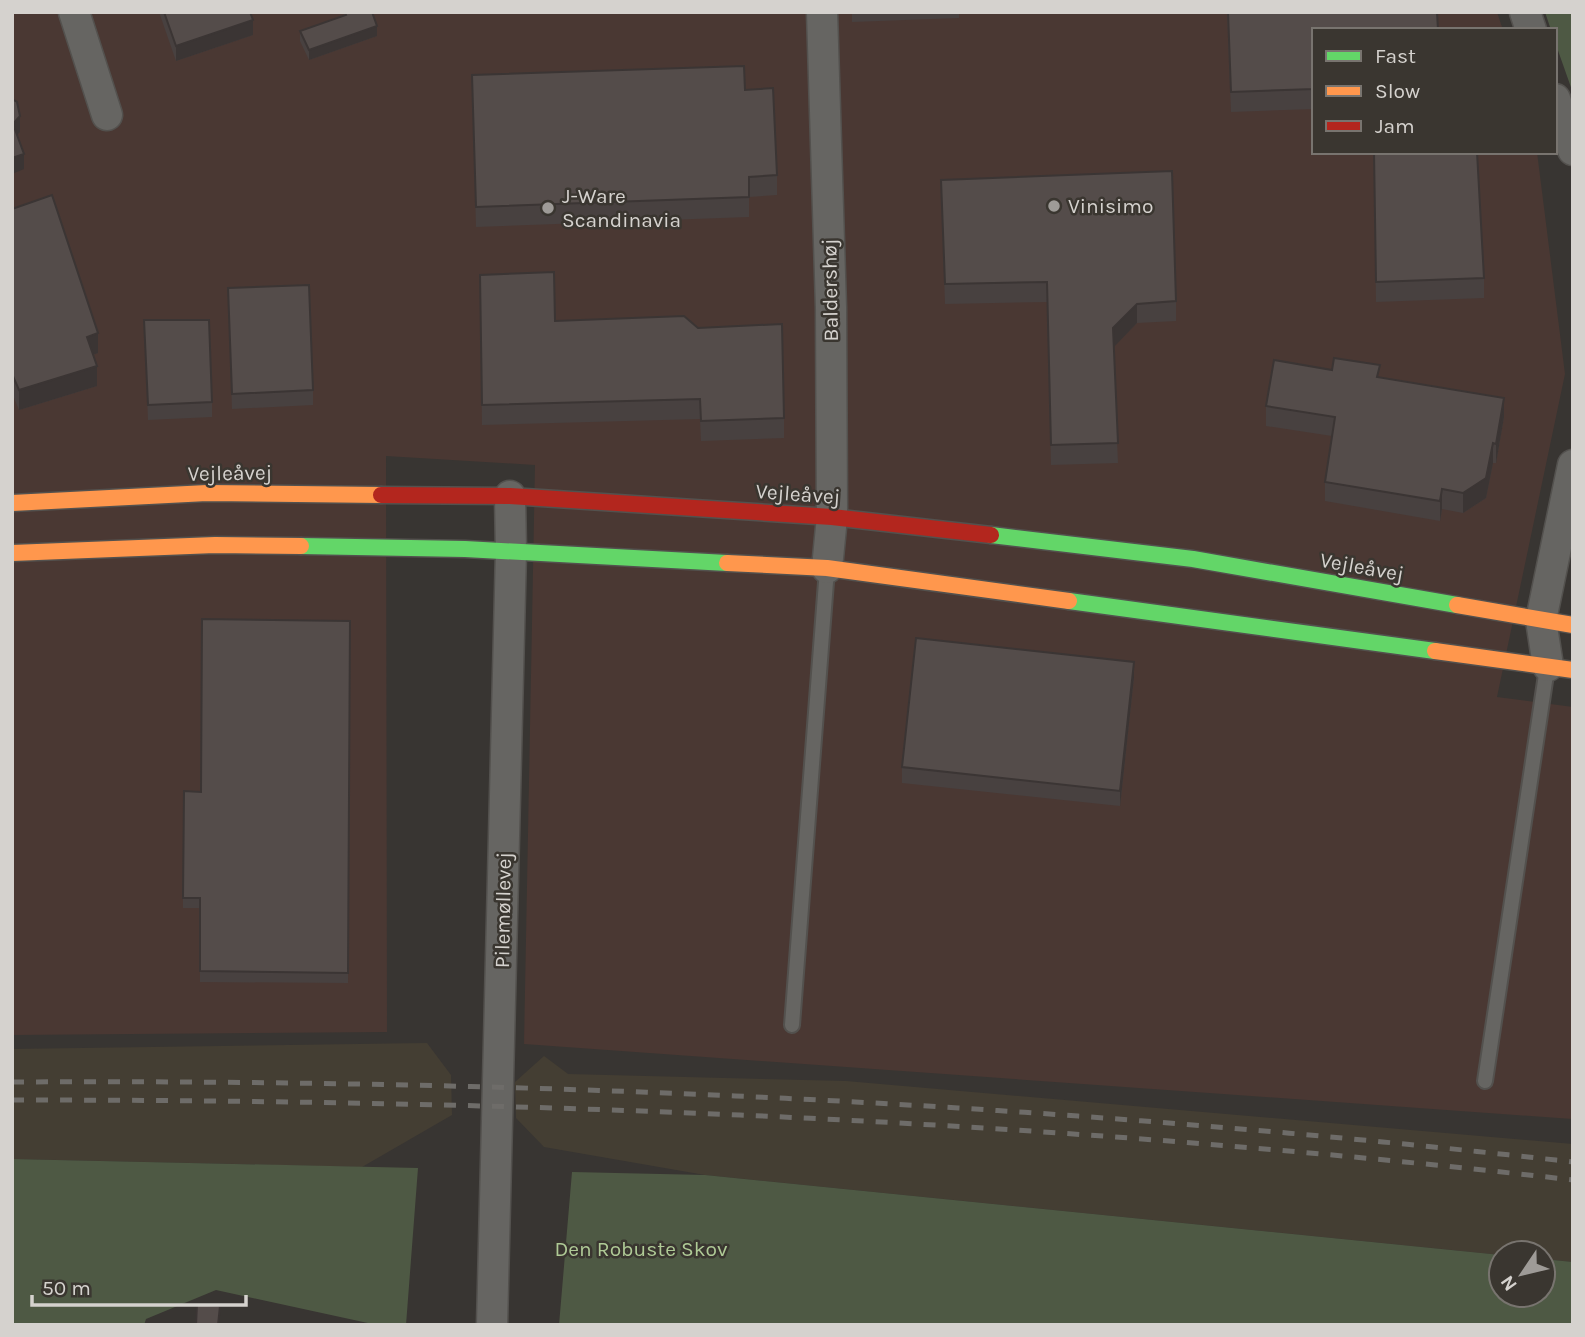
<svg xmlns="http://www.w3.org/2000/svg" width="1585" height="1337" viewBox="0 0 1585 1337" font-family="Karla,sans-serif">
	<rect width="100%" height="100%" fill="#383532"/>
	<g fill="#443e33">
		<polygon points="427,1043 451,1075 452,1115 362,1167 12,1159 12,1049"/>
		<polygon points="544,1056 568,1074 846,1081 1573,1144 1573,1262 1543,1259 1543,1253 1501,1253 1501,1255 705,1175 544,1147 516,1118 515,1082"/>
	</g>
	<polygon fill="#4a3833" points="12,12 1497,12 1503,30 1314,30 1314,152 1537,152 1565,374 1497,697 1573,707 1573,1119 524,1044 535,465 386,456 387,1032 12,1035"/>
	<g fill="#4e5944">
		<polygon points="1545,12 1573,12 1573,93 1555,42 1555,30 1551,30"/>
		<polygon points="12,1159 418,1168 406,1325 377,1325 216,1290 146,1319 144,1325 12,1325"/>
		<polygon points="572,1172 705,1175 1501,1255 1501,1295 1543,1295 1543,1259 1573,1262 1573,1325 559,1325"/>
	</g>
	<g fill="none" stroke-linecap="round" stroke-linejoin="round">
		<defs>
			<g id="lane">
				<polyline points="792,1025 827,569"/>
				<polyline points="1485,1081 1547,668"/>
			</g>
			<g id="street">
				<polyline points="74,12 107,115"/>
				<polyline points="822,12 831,308 832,517 827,568"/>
				<polyline points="1525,12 1531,30"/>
				<polyline points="1555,99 1573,150"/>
				<polyline points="1548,666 1541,620 1573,465"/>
				<polyline points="492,1325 511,551 510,496"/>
			</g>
			<g id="fast">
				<polyline points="991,535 1193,559 1457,605"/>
				<polyline points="301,546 465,549 727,563"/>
				<polyline points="1069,601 1435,651"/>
			</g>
			<g id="slow">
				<polyline points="12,503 207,493 381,495"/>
				<polyline points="12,553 215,545 301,546"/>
				<polyline points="727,563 827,568 1069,601"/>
				<polyline points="1457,605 1573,625"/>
				<polyline points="1435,651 1573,670"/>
			</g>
			<polyline id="jam" points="381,495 510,496 832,517 991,535"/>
		</defs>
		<use href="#lane" stroke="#53514e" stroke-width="18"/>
		<use href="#street" stroke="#53514e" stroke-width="33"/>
		<use href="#fast" stroke="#53514e" stroke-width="19"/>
		<use href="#slow" stroke="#53514e" stroke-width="19"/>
		<use href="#jam" stroke="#53514e" stroke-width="19"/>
		<use href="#lane" stroke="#666562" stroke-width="14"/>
		<use href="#street" stroke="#666562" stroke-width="30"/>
		<use href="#fast" stroke="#63d668" stroke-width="16"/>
		<use href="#slow" stroke="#ff974d" stroke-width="16"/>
		<use href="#jam" stroke="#b3261e" stroke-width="16"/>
		<g stroke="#6e6c69" stroke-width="5" stroke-dasharray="12 12" stroke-linecap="butt">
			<path d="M12 1082C534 1079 1055 1103 1573 1162"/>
			<path d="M12 1100C535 1100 1053 1120 1573 1180"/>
		</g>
	</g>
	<g fill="#484140">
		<polygon points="159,12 250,12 253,35 176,61"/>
		<polygon points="344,12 372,12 377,36 309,60 300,41 300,31 344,15"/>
		<polygon points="852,12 959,12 959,18 852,22"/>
		<polygon points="1227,12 1437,12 1314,30 1314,109 1231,112"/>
		<polygon points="472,75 745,90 777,175 777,195 749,197 749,217 476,227"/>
		<polygon points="1374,152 1484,278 1484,298 1376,302"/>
		<polygon points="941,180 1176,301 1176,321 1137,323 1113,347 1118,463 1051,465 1047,302 945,304"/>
		<polygon points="12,209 98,353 93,355 97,386 19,410 12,393"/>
		<polygon points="480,275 555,321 784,418 784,438 701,441 700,419 482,425"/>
		<polygon points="228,288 313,390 313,405 232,409"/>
		<polygon points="144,320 212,402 212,417 148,420"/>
		<polygon points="1380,378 1504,417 1496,463 1493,463 1486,498 1463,513 1442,509 1440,521 1325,501 1325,482 1332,436 1266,426 1266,406"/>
		<polygon points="350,621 348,983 200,982 200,908 183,908 183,898 201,792"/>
		<polygon points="1134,677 1120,806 902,783 902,767"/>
	</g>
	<g fill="#3b3534">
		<polygon points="253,20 253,35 176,61 176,46"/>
		<polygon points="377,26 377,36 309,60 309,50"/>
		<polygon points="20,116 20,132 13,139 13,124"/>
		<polygon points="24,154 24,169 12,174 12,158"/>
		<polygon points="1137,304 1137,323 1113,348 1113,328"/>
		<polygon points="98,333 98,353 87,357 87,337"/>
		<polygon points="97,366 97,386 19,410 19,390"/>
		<polygon points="1504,398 1504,417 1496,463 1496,444"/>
		<polygon points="1493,443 1493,463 1486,498 1463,513 1463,493"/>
		<polygon points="1442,489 1442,509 1440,521 1440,501"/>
		<polygon points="1134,662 1134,677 1120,806 1120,791"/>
	</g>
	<g fill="#544c4a" stroke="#3b3534" stroke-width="2">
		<polygon points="164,12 250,12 253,20 176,46"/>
		<polygon points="345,12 372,12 377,26 309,50 300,31 346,15"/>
		<polygon points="1228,12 1437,12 1438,30 1314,30 1314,89 1231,92"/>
		<polygon points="744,66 745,90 773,88 777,175 749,177 749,197 476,207 472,75"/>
		<polygon points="12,99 17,102 20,116 13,124 24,154 12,158"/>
		<polygon points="1374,152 1477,152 1484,278 1376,282"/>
		<polygon points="1172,171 1176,301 1137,304 1113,328 1118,443 1051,445 1047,282 945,284 941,180"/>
		<polygon points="52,195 98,333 87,337 97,366 19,390 12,374 12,209"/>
		<polygon points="554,272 555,321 684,316 698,328 782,324 784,418 701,421 700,399 482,405 480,275"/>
		<polygon points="309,285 313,390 232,394 228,288"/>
		<polygon points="144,320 209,320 212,402 148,405"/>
		<polygon points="1334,358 1380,365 1377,377 1504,398 1496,444 1493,443 1486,478 1463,493 1442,489 1440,501 1325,482 1335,417 1266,406 1274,360 1332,370"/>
		<polygon points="202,619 350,621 348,973 200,971 200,898 183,898 184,791 201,792"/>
		<polygon points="916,638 1134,662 1120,791 902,767"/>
		<polygon points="197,1304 220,1306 218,1325 196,1325"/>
	</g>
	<g fill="#9e9b97" stroke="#3a3630" stroke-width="2.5">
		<circle cx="1054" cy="206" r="7"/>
		<circle cx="548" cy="208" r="7"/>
	</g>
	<g text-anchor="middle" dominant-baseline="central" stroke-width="5" stroke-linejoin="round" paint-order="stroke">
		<g font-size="21" fill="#d5d2ce" stroke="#3a3630" text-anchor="start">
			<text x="562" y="196">J-Ware<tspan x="562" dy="24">Scandinavia</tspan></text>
			<text x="1068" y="206">Vinisimo</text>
		</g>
		<g font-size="21" fill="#d5d2ce" stroke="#3a3630">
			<text transform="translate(830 290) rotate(-91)">Baldershøj</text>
			<text transform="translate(230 473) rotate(-1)">Vejleåvej</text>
			<text transform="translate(798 494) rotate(4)">Vejleåvej</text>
			<text transform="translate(1362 567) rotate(10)">Vejleåvej</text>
			<text transform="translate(503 910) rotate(-89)">Pilemøllevej</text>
		</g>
		<g font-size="21" fill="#afca96" stroke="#3a3630">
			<text x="641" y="1249">Den Robuste Skov</text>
		</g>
	</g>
	<rect width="1585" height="1337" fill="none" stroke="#d5d2ce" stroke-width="28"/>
	<rect x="1312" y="28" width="245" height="126" fill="#3a3630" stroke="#78746f" stroke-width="2"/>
	<rect x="1326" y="51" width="35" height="10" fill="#63d668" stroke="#78746f" stroke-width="2"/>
	<text x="1375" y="63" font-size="21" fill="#d5d2ce">Fast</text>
	<rect x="1326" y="86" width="35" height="10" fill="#ff974d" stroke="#78746f" stroke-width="2"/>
	<text x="1375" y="98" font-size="21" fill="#d5d2ce">Slow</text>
	<rect x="1326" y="121" width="35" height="10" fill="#b3261e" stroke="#78746f" stroke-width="2"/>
	<text x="1375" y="133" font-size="21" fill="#d5d2ce">Jam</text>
	<g transform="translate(1522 1274) rotate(235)"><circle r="33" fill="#3a3630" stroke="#78746f" stroke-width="2"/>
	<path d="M0-5L12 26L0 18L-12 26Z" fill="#9e9b97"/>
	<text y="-10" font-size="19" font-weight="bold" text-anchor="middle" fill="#d5d2ce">N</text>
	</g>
	<path d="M32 1295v10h214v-10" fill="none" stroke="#d5d2ce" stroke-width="3.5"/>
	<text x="42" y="1295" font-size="21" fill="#d5d2ce" stroke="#3a3630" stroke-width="5" paint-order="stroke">50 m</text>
</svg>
